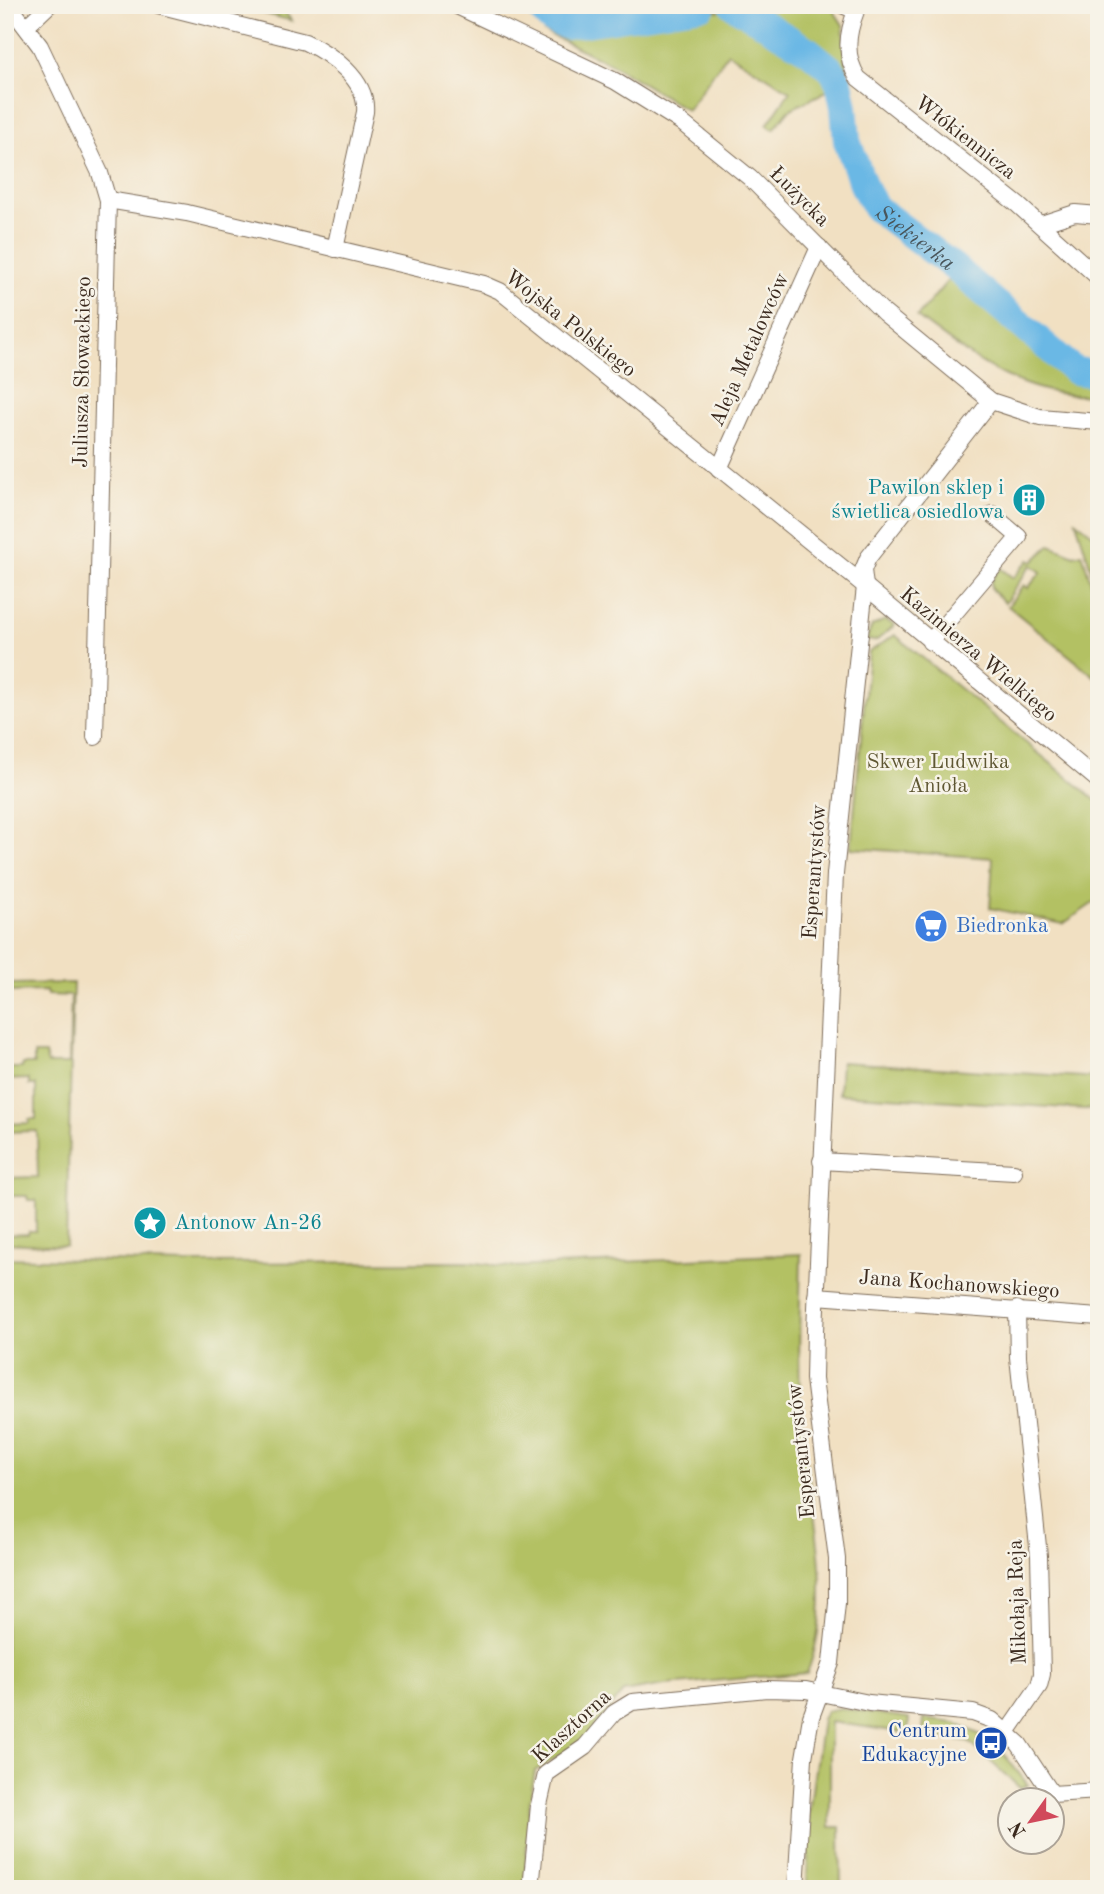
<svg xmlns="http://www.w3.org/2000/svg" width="1104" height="1894" viewBox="0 0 1104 1894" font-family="'Old Standard TT',serif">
	<rect width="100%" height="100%" fill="#f7f3e8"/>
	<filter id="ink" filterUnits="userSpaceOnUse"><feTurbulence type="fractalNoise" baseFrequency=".0143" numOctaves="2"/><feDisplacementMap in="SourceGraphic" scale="14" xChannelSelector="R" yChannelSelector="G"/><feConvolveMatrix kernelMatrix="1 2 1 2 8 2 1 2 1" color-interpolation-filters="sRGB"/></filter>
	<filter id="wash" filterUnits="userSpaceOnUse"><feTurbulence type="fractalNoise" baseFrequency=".00686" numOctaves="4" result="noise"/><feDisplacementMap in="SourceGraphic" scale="28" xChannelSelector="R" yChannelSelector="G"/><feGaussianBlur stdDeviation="1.57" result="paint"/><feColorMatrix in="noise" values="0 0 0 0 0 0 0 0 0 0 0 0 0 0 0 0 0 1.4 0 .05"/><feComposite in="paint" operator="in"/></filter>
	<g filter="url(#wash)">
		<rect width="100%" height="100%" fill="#f1e0c2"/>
		<g fill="#b3c163" stroke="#777640" stroke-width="2">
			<polygon points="233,5 279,5 292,21"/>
			<polygon points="747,5 830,5 843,25 848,74 818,50"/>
			<polygon points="707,10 724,11 746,18 810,59 833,88 789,110 774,129 767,125 790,91 728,53 687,110 611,64 545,32 553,29 574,34"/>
			<path d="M951 277 1054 362 1077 377 1099 380V395C1025 400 973 359 917 317Z"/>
			<polygon points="1076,521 1099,539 1099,594"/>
			<polygon points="1050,545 1074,555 1082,553 1099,608 1099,680 1008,606 1024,585 1028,588 1041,572 1031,565 1005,603 991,589 991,581 1000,568 1013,578 1029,560 1033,562"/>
			<polygon points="885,620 895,625 876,641 866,640 872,626"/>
			<polygon points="895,635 1099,803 1099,899 1063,924 990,908 993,858 851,848 869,652"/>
			<polygon points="73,983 66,1246 5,1243 5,1235 28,1234 29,1231 36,1231 36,1200 28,1200 27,1196 5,1196 5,1178 38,1177 37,1131 5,1132 5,1124 29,1123 29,1119 36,1119 36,1085 29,1085 29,1079 5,1080 5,1068 22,1068 23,1064 34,1064 34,1054 45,1054 48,1064 69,1064 71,996 47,995 46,991 5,992 5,984"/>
			<polygon points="841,1062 1099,1078 1099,1110 839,1094"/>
			<path d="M801 1254C800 1311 797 1368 802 1425 809 1506 838 1595 807 1673L665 1685 623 1692 581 1742 535 1771 530 1801 524 1889H5V1258L185 1263 468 1262 511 1267Z"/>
			<polygon points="840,1708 909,1718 908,1733 830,1722 830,1827 840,1827 841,1889 807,1889 809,1813 822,1719 827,1711"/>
			<polygon points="924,1719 955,1723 985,1737 982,1741 995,1750 998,1747 1028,1785 1020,1788 968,1741 923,1735"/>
		</g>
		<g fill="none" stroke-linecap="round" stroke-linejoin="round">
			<g stroke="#6bb8e5" stroke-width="28">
				<polyline points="536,5 551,20 567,26 703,5"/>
				<path id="s1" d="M733 5 809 51 831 69 839 82 844 107 847 141 864 187 876 208 955 268 1075 371 1099 374"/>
			</g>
		</g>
	</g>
	<g filter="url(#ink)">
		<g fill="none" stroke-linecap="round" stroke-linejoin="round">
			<defs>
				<g id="minor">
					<polyline points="9,5 40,46 100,173 108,200 95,737"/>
					<path d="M158 5 305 42C331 54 368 80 365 112L335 249"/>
					<polyline points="455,5 615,81 681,122 750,178 884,313 991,401 1040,417 1099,422"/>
					<path d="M842 5 856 11C847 34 844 56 858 78L1018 205 1099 278"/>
					<polyline points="27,26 49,5"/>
					<polyline points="108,200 187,213 484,284 500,291 865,586 1099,781"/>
					<polyline points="1041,224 1075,213 1099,215"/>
					<polyline points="719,469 819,247"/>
					<polyline points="930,642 1019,537 992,514"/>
					<polyline points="821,1161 1014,1172"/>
					<polyline points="816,1296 1099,1317"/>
					<polyline points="1008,1731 1039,1686 1042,1674 1039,1556 1018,1357 1017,1309"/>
					<polyline points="531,1889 539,1805 546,1774 585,1747 614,1713 632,1702 767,1689 806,1690 869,1703 973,1713 992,1720 1019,1744 1052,1794 1099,1791"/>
					<polyline points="796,1889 804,1758 811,1717 831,1663 837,1603 837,1559 814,1379 815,1331 835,874 865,586 863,570 868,558 991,401"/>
				</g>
			</defs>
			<use href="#minor" stroke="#7b6a57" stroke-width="18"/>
			<use href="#minor" stroke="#fff" stroke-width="16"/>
		</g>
	</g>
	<defs>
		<symbol id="building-disc" viewBox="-11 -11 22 22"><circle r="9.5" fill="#0f9aa8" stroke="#f7f3e8"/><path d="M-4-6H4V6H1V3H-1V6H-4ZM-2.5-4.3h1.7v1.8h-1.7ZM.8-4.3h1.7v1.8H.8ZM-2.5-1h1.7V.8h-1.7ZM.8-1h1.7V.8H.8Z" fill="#fff"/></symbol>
		<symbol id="supermarket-disc" viewBox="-11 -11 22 22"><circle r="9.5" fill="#3f7fe0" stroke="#f7f3e8"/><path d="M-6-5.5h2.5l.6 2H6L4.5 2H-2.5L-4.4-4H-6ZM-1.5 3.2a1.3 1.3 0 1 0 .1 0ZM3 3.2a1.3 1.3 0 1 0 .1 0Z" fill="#fff"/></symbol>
		<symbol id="sight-disc" viewBox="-11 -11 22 22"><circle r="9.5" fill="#0f9aa8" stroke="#f7f3e8"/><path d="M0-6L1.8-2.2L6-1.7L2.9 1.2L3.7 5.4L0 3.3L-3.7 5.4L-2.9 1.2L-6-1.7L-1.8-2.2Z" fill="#fff"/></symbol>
		<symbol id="bus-disc" viewBox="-11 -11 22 22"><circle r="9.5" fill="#1a4fb4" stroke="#f7f3e8"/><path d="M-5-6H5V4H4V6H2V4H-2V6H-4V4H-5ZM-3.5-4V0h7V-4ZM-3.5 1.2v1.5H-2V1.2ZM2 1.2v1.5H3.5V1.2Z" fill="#fff"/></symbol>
	</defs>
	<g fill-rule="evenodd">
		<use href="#building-disc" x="1010" y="481" width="38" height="38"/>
		<use href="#supermarket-disc" x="912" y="907" width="38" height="38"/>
		<use href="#sight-disc" x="131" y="1204" width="38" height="38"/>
		<use href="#bus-disc" x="972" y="1724" width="38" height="38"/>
	</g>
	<g text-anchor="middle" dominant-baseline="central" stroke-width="5" stroke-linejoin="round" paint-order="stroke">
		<g font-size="21" fill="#3b2a1e" stroke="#f7f3e8">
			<text transform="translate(965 138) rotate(38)">Włókiennicza</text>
			<text transform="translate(799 197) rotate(45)">Łużycka</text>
			<text transform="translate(570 324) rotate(38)">Wojska Polskiego</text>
			<text transform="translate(750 350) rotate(-66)">Aleja Metalowców</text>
			<text transform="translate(83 372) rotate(-89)">Juliusza Słowackiego</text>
			<text transform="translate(978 655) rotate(40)">Kazimierza Wielkiego</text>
			<text transform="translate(815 872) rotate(-86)">Esperantystów</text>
			<text transform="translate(959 1285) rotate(4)">Jana Kochanowskiego</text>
			<text transform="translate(802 1451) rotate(-96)">Esperantystów</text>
			<text transform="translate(1018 1602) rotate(-92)">Mikołaja Reja</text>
			<text transform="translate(572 1727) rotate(-42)">Klasztorna</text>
		</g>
		<g font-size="21" fill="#0d838f" stroke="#f7f3e8" text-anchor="end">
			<text x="1004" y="488">Pawilon sklep i<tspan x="1004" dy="24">świetlica osiedlowa</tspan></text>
			<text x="174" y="1223" text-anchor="start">Antonow An-26</text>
		</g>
		<g font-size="21" fill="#5f5733" stroke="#f7f3e8">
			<text x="938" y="762">Skwer Ludwika<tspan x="938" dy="24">Anioła</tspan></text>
		</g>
		<g font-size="21" fill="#366cbe" stroke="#f7f3e8" text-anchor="start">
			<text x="956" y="926">Biedronka</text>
		</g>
		<g font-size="21" fill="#164399" stroke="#f7f3e8" text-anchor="end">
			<text x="967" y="1731">Centrum<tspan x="967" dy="24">Edukacyjne</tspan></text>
		</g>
		<g font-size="23" font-style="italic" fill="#49555a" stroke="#f7f3e8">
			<text stroke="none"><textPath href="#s1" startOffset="315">Siekierka</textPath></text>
		</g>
	</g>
	<rect width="1104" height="1894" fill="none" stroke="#f7f3e8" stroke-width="28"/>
	<g transform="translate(1031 1821) rotate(237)"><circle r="33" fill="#f7f3e8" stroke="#aca397" stroke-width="2"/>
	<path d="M0-5L12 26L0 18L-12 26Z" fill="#d1495b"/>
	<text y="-10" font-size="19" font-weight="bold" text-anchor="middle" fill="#3b2a1e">N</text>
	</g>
</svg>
